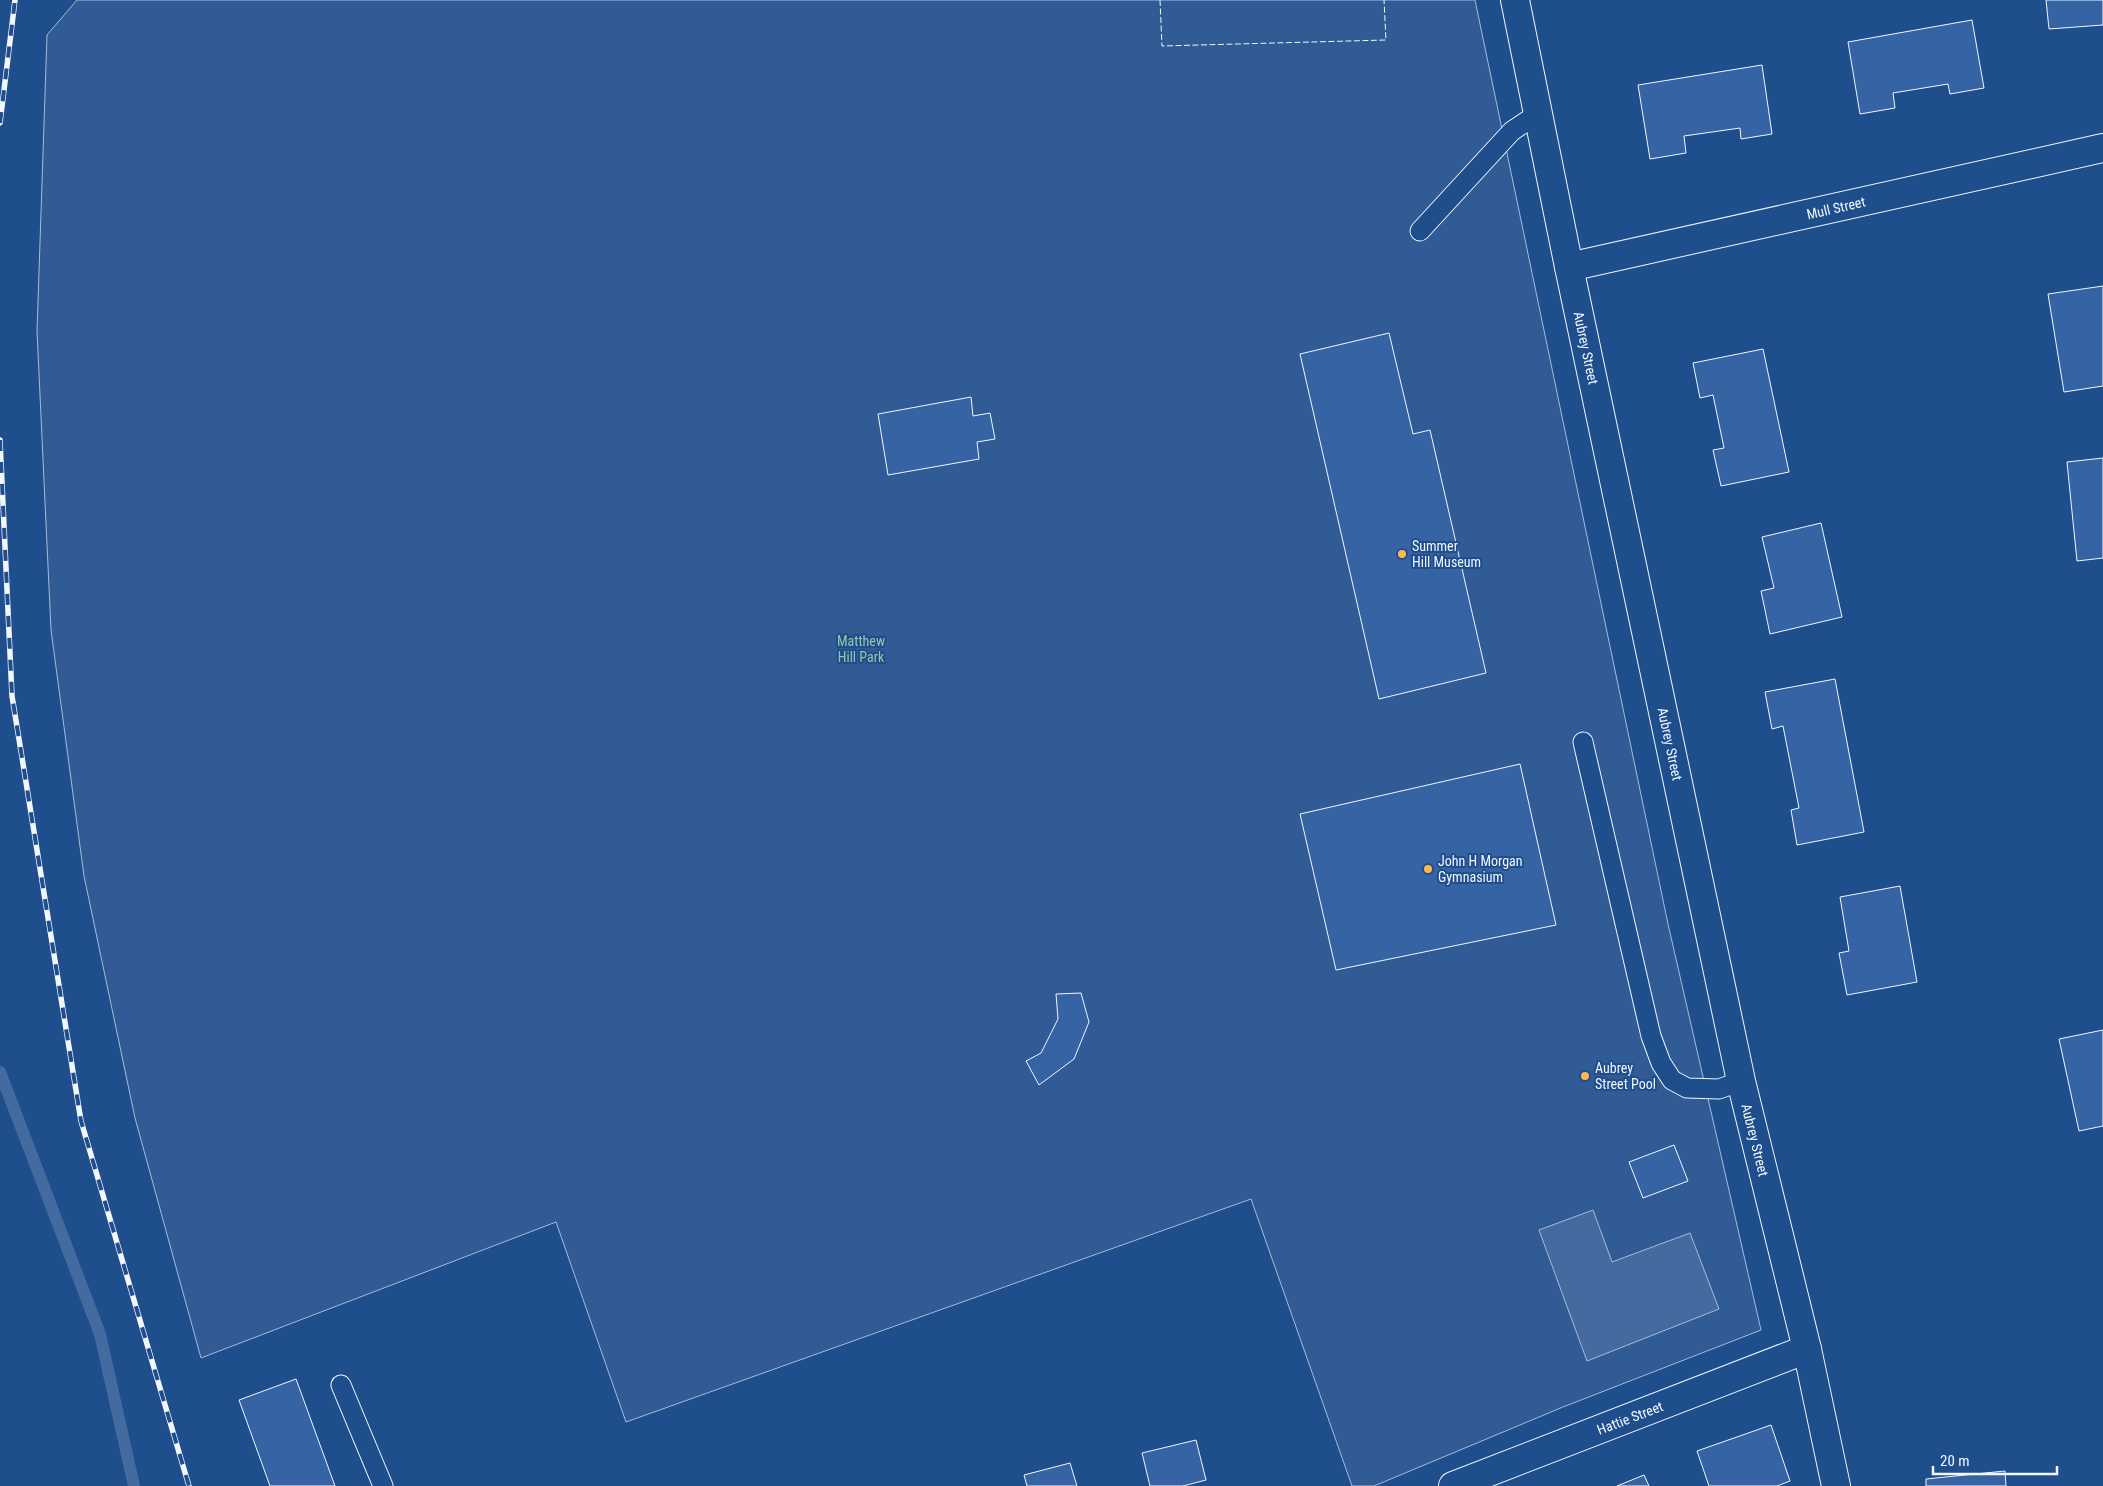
<svg xmlns="http://www.w3.org/2000/svg" width="2103" height="1486" viewBox="0 0 2103 1486" font-family="'Roboto Condensed',sans-serif">
	<rect width="100%" height="100%" fill="#1f4e8c"/>
	<polygon fill="#305b95" stroke="#a8bbd7" points="77,0 1475,0 1668,924 1761,1330 1563,1407 1374,1486 1352,1486 1251,1199 626,1422 556,1222 201,1358 135,1118 84,876 51,630 37,331 47,35"/>
	<polygon fill="#446ba0" stroke="#a8bbd7" points="1593,1210 1612,1262 1690,1233 1719,1309 1587,1361 1539,1230"/>
	<g fill="none" stroke-linecap="round" stroke-linejoin="round">
		<polyline stroke="#446ba0" stroke-width="12" points="0,1072 100,1334 134,1486"/>
	</g>
	<g fill="#3563a3" stroke="#f2f6ff">
		<polygon points="2046,0 2103,0 2103,25 2049,29"/>
		<polygon points="1972,20 1984,88 1950,94 1948,84 1893,93 1895,108 1860,114 1848,42"/>
		<polygon points="1762,65 1772,134 1741,139 1740,128 1684,136 1686,153 1650,159 1638,85"/>
		<polygon points="2103,286 2103,386 2064,392 2048,294"/>
		<polygon points="1389,333 1413,434 1430,430 1486,673 1379,699 1300,354"/>
		<polygon points="1763,349 1789,472 1721,486 1713,450 1724,448 1713,395 1700,398 1693,363"/>
		<polygon points="971,397 973,416 990,413 995,439 977,442 979,459 888,475 878,414"/>
		<polygon points="2103,458 2103,558 2077,561 2067,462"/>
		<polygon points="1821,523 1842,617 1770,634 1761,591 1774,588 1762,537"/>
		<polygon points="1835,679 1864,832 1797,845 1791,810 1799,808 1783,726 1772,729 1765,692"/>
		<polygon points="1520,764 1556,925 1336,970 1300,814"/>
		<polygon points="1900,886 1917,982 1847,995 1839,953 1849,951 1840,897"/>
		<polygon points="1081,993 1089,1022 1074,1059 1039,1085 1026,1061 1041,1053 1058,1019 1056,994"/>
		<polygon points="2103,1030 2103,1126 2079,1131 2059,1039"/>
		<polygon points="1674,1145 1688,1181 1643,1198 1629,1162"/>
		<polygon points="296,1379 335,1486 270,1486 239,1400"/>
		<polygon points="1771,1425 1790,1481 1777,1486 1709,1486 1697,1451"/>
		<polygon points="1196,1440 1206,1480 1183,1486 1150,1486 1142,1453"/>
		<polygon points="1070,1463 1077,1486 1027,1486 1024,1475"/>
		<polygon points="2005,1471 2006,1486 1926,1486 1926,1479"/>
		<polygon points="1644,1475 1649,1486 1617,1486"/>
	</g>
	<g fill="none" stroke-linecap="round" stroke-linejoin="round">
		<defs>
			<g id="service">
				<polyline points="1420,231 1512,131 1539,113"/>
				<polyline points="1583,742 1651,1036 1661,1063 1672,1080 1687,1088 1719,1089 1741,1081"/>
				<polyline points="341,1385 383,1486"/>
			</g>
			<g id="minor">
				<polyline points="1515,0 1569,267 1741,1081 1807,1349 1836,1486"/>
				<polyline points="1569,267 2103,148"/>
				<polyline points="1453,1486 1807,1349"/>
			</g>
		</defs>
		<use href="#service" stroke="#f2f6ff" stroke-width="21"/>
		<use href="#minor" stroke="#f2f6ff" stroke-width="30"/>
		<use href="#service" stroke="#1f4e8c" stroke-width="19"/>
		<use href="#minor" stroke="#1f4e8c" stroke-width="28"/>
		<defs>
			<g id="rail">
				<polyline points="0,123 15,0"/>
				<polyline points="0,440 12,696 81,1121 189,1486"/>
			</g>
		</defs>
		<use href="#rail" stroke="#f2f6ff" stroke-width="5.5"/>
		<use href="#rail" stroke="#1f4e8c" stroke-width="4" stroke-dasharray="11" stroke-linecap="butt"/>
		<polyline stroke="#f2f6ff" stroke-width="1" stroke-dasharray="6 2.5" stroke-linecap="butt" points="1160,0 1162,46 1386,40 1384,0"/>
	</g>
	<g fill="#ffb74d" stroke="#1f4e8c" stroke-width="2">
		<circle cx="1402" cy="554" r="5"/>
		<circle cx="1428" cy="869" r="5"/>
		<circle cx="1585" cy="1076" r="5"/>
	</g>
	<g text-anchor="middle" dominant-baseline="central" stroke-width="4" stroke-linejoin="round" paint-order="stroke">
		<g font-size="14" fill="#f2f6ff" stroke="#1f4e8c">
			<text transform="translate(1836 208) rotate(-13)">Mull Street</text>
			<text transform="translate(1586 348) rotate(78)">Aubrey Street</text>
			<text transform="translate(1670 744) rotate(78)">Aubrey Street</text>
			<text transform="translate(1755 1140) rotate(76)">Aubrey Street</text>
			<text transform="translate(1630 1418) rotate(-21)">Hattie Street</text>
		</g>
		<g font-size="14" fill="#f2f6ff" stroke="#1f4e8c" text-anchor="start">
			<text x="1412" y="546">Summer<tspan x="1412" dy="16">Hill Museum</tspan></text>
			<text x="1438" y="861">John H Morgan<tspan x="1438" dy="16">Gymnasium</tspan></text>
			<text x="1595" y="1068">Aubrey<tspan x="1595" dy="16">Street Pool</tspan></text>
		</g>
		<g font-size="14" fill="#97c8a6" stroke="#1f4e8c">
			<text x="861" y="641">Matthew<tspan x="861" dy="16">Hill Park</tspan></text>
		</g>
	</g>
	<path d="M1933 1466v8h124v-8" fill="none" stroke="#f2f6ff" stroke-width="2.5"/>
	<text x="1940" y="1466" font-size="15" fill="#f2f6ff" stroke="#1f4e8c" stroke-width="4" paint-order="stroke">20 m</text>
</svg>
